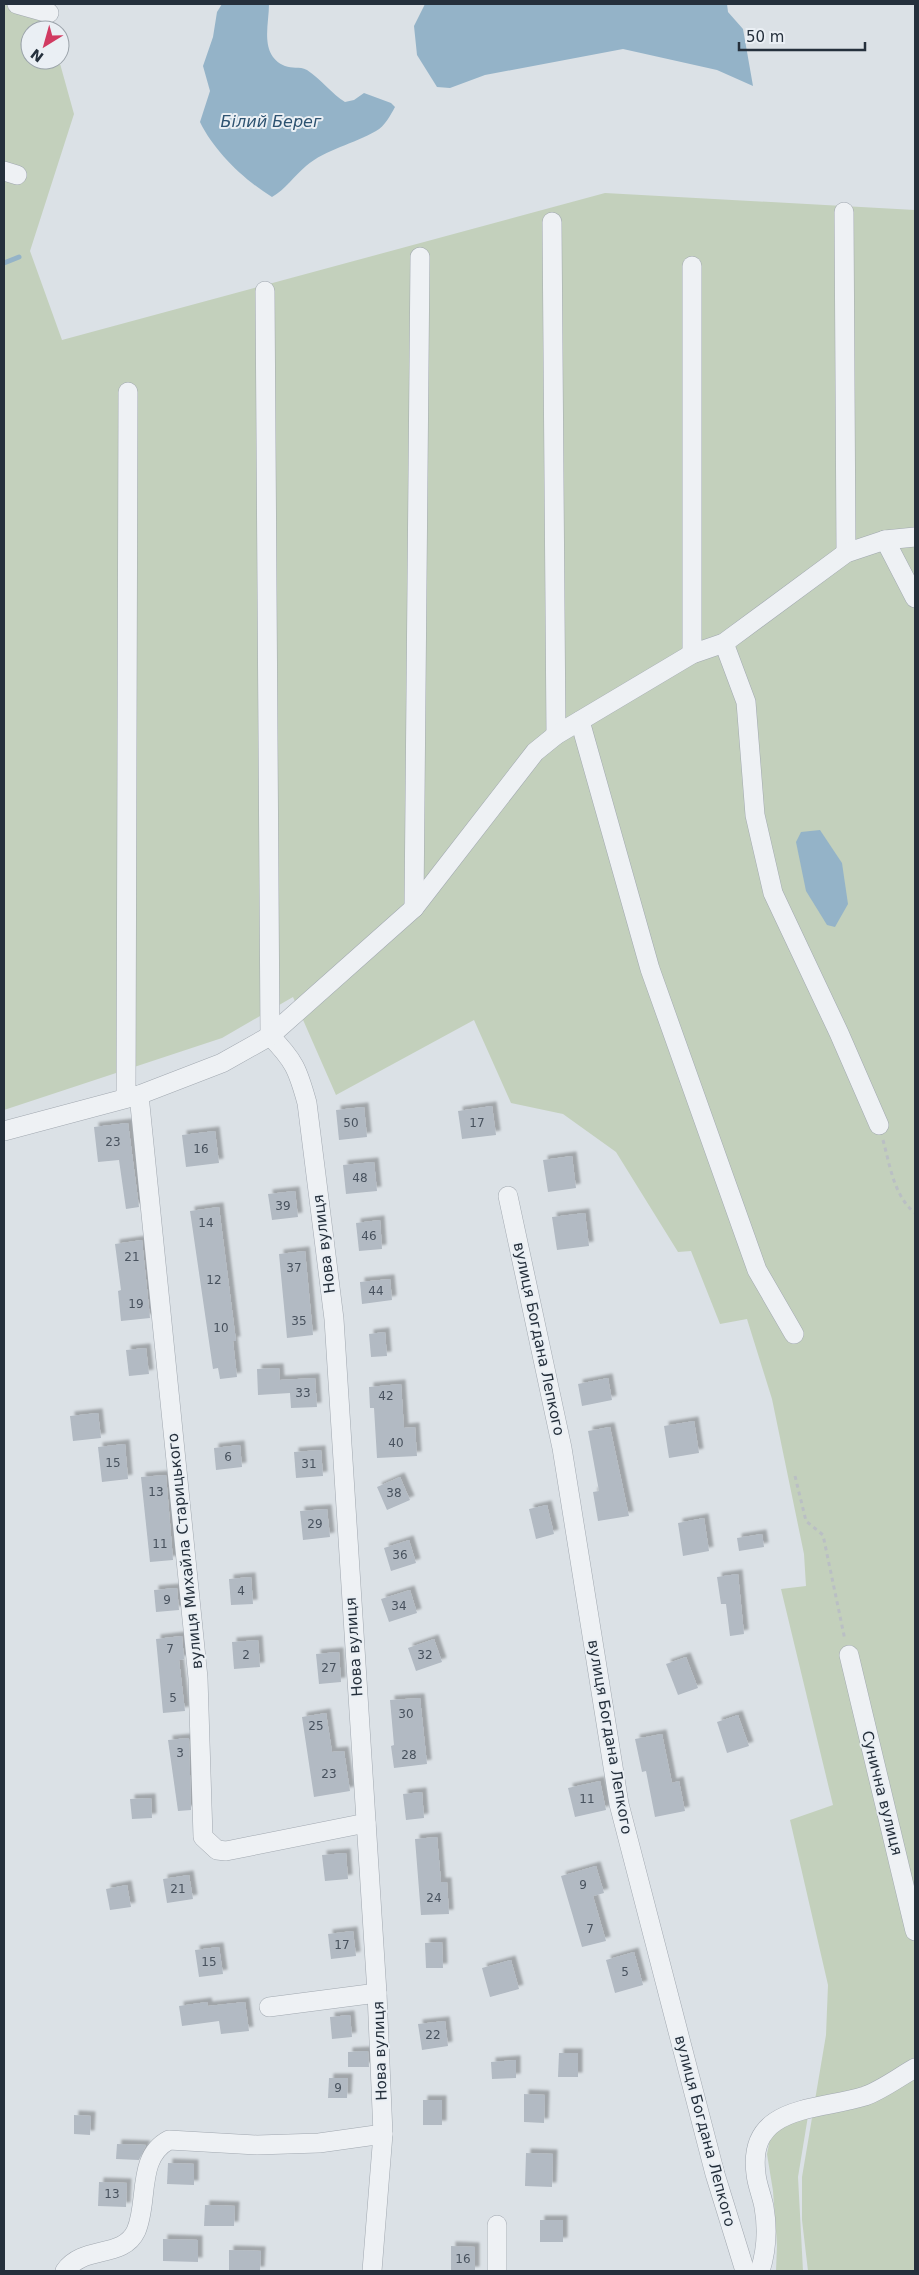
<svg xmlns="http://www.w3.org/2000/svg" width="919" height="2275" viewBox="0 0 919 2275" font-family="'DejaVu Sans',sans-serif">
	<defs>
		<filter id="shadow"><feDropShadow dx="4.5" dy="-4.5" stdDeviation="1" flood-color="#0004"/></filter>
	</defs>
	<rect width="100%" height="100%" fill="#dbe1e6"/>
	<g fill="#c3d0bc">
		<polygon points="4,4 44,4 51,30 30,30 30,60 59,60 74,114 30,251 62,340 605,193 915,210 915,2271 808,2271 802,2220 802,2177 826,2035 828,1985 790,1820 833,1805 781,1589 806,1586 804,1554 772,1399 747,1319 720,1324 691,1251 678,1252 616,1152 563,1114 511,1103 474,1020 336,1095 293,997 222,1038 4,1110"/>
		<polygon points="808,2116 798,2177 803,2271 776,2271 777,2245 773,2191 767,2154 770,2139 778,2126"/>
	</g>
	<g fill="#94b3c8">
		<path d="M222 4H269C269 25 259 55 285 66 292 69 299 66 307 70 321 79 332 94 345 102L354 100 364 93 391 103 395 107C390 116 385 126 376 131 354 144 326 149 306 166 294 176 286 189 272 197 244 180 214 151 200 122L210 91 203 66 213 37 217 12Z"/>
		<polygon points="425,4 727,4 728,12 743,29 753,86 717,70 623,49 485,75 450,88 437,87 417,55 414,26"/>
		<polygon points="820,830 842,863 848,904 835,927 827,925 806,891 796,842 801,832"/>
	</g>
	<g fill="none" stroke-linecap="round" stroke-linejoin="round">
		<polyline stroke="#94b3c8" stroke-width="5" points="4,263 19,257"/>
	</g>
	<g fill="#b2bac3" filter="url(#shadow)">
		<polygon points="492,1106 496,1135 462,1139 458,1111"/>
		<polygon points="364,1107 367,1137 339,1140 336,1110"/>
		<polygon points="128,1123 139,1207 126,1209 119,1160 98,1162 94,1127"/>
		<polygon points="215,1131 219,1163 186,1167 182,1135"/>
		<polygon points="572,1156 576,1188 548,1192 543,1160"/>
		<polygon points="374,1162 377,1191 346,1194 343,1165"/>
		<polygon points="295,1191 298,1217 272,1220 268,1194"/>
		<polygon points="219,1207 236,1341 233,1341 237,1377 220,1379 218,1368 213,1369 190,1211"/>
		<polygon points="585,1213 589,1246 557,1250 552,1217"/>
		<polygon points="380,1220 382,1249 359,1251 356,1223"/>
		<polygon points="142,1240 150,1318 121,1321 118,1291 121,1290 115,1244"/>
		<polygon points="305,1251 313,1335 287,1338 279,1254"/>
		<polygon points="390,1279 392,1300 362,1304 360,1282"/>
		<polygon points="385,1332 387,1356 371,1357 369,1334"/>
		<polygon points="146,1348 149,1374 129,1376 126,1350"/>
		<polygon points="279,1368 280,1380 315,1378 317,1407 291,1408 290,1393 258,1395 257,1369"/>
		<polygon points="608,1378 612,1400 582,1406 578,1384"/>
		<polygon points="401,1384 404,1428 415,1427 417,1456 377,1458 374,1408 370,1408 369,1387"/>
		<polygon points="98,1413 101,1438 73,1441 70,1416"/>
		<polygon points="694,1421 699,1453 669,1458 664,1426"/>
		<polygon points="610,1427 629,1516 598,1521 593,1492 599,1491 588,1431"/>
		<polygon points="125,1444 128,1479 102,1482 98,1447"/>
		<polygon points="240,1445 242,1467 216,1470 214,1448"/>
		<polygon points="321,1450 323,1476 296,1478 294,1452"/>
		<polygon points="166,1475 173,1560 150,1562 141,1477"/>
		<polygon points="400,1477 410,1500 387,1510 377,1487"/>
		<polygon points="547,1505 554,1534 536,1539 529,1509"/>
		<polygon points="327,1509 330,1537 303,1540 300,1511"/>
		<polygon points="704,1518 709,1551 683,1556 678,1523"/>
		<polygon points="762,1534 764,1547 739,1551 737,1538"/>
		<polygon points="409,1540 416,1563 391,1571 384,1548"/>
		<polygon points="738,1574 744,1634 730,1636 726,1604 721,1604 717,1577"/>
		<polygon points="251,1577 253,1604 231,1605 229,1579"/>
		<polygon points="177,1588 179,1610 156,1612 154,1590"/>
		<polygon points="410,1590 417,1613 389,1622 381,1599"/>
		<polygon points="182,1636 184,1659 179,1660 185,1711 163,1713 156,1639"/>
		<polygon points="434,1639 442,1662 416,1671 408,1648"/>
		<polygon points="258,1640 260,1667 234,1669 232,1642"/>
		<polygon points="339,1652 341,1682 319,1684 316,1654"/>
		<polygon points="686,1657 698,1688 678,1695 666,1664"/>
		<polygon points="420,1698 427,1764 394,1768 391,1746 394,1745 390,1700"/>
		<polygon points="326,1713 332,1752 344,1751 350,1791 314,1797 302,1717"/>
		<polygon points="738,1715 749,1746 727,1753 717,1722"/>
		<polygon points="662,1734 672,1783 679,1781 685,1811 655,1817 646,1771 642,1772 635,1739"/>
		<polygon points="189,1738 191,1810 178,1811 168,1740"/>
		<polygon points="600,1781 606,1810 575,1817 568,1788"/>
		<polygon points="422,1792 424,1818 406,1820 403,1794"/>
		<polygon points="151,1798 152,1818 132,1819 130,1799"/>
		<polygon points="437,1837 441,1882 447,1882 449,1914 421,1915 415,1839"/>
		<polygon points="346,1853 348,1879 325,1881 322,1855"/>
		<polygon points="596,1866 604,1893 593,1896 606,1941 582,1947 561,1876"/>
		<polygon points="189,1875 193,1899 167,1903 163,1879"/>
		<polygon points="127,1885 131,1907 110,1910 106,1889"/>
		<polygon points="353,1931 356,1956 331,1959 328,1934"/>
		<polygon points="442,1942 443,1968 426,1968 425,1943"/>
		<polygon points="219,1947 223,1974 199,1977 195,1950"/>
		<polygon points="634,1952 643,1985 615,1993 606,1960"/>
		<polygon points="511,1960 519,1989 490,1997 482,1968"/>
		<polygon points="207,2002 208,2006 245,2002 249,2031 221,2034 219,2021 182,2026 179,2006"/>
		<polygon points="350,2015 352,2037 332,2039 330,2017"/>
		<polygon points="445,2021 448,2046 422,2050 418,2024"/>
		<polygon points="368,2051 369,2067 348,2067 348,2052"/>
		<polygon points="559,2053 578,2053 578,2077 558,2077"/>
		<polygon points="516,2060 516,2078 492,2079 491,2062"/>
		<polygon points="329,2078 348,2078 347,2098 328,2098"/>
		<polygon points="524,2094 545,2095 544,2123 524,2122"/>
		<rect x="423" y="2100" width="19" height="25"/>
		<polygon points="74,2115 91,2116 90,2135 74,2134"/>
		<polygon points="117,2144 146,2145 139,2160 116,2159"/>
		<polygon points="526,2153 553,2154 552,2187 525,2186"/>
		<polygon points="168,2163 194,2164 194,2185 167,2184"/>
		<polygon points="99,2182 127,2183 126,2207 98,2206"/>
		<polygon points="205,2205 235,2206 234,2226 204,2226"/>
		<rect x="540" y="2220" width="23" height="22"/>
		<polygon points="163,2239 198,2240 198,2262 163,2261"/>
		<polygon points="451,2246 475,2247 475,2271 451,2271"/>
		<polygon points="229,2250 261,2251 260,2271 229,2271"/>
	</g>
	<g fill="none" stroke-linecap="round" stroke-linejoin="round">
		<defs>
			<g id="minor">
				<polyline points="17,4 49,13"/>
				<polyline points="4,171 17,175"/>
				<polyline points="844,212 846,553"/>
				<polyline points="552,222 556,735"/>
				<polyline points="265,291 270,1036"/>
				<polyline points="885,540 915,598"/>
				<polyline points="724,643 746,702 755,815 773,893 839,1033 879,1125"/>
				<polyline points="692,654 692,266"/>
				<polyline points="580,721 650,969 757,1270 794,1334"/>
				<polyline points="414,908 420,257"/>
				<path d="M270 1036C294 1060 298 1070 307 1103L334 1319 377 1993 383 2134 372 2271"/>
				<polyline points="139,1095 198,1678 203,1837 217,1850 226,1851 366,1823"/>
				<polyline points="126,1098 128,392"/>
				<polyline points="4,1131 139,1095 222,1063 270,1036 414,908 535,752 556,735 692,654 724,643 846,553 885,540 915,537"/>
				<polyline points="508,1196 562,1448 619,1804 715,2174 745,2271"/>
				<polyline points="849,1655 915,1931"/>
				<polyline points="269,2007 377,1993"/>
				<path d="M65 2271C83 2245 123 2259 136 2231 149 2202 136 2157 169 2140L257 2145 319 2143 383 2134"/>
				<polyline points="497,2271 497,2225"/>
				<path d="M760 2271C767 2249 768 2230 764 2207 762 2196 757 2185 756 2174 747 2104 818 2111 865 2096 882 2090 899 2077 915 2068"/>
			</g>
		</defs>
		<use href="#minor" stroke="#a1a8b0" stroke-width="20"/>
		<g stroke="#babfc4" stroke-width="3" stroke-dasharray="4 4" stroke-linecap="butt">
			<path d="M883 1140C890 1166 894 1196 915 1213"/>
			<polyline points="795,1476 806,1521 823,1535 845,1640"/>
		</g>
		<use href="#minor" stroke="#eef1f4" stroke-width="19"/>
	</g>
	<g text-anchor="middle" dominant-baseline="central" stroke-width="4" stroke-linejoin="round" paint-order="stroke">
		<g font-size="12" fill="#48525e">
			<text x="351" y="1123">50</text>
			<text x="477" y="1123">17</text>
			<text x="113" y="1142">23</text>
			<text x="201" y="1149">16</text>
			<text x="360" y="1178">48</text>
			<text x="283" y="1206">39</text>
			<text x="206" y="1223">14</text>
			<text x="369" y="1236">46</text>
			<text x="132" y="1257">21</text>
			<text x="294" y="1268">37</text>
			<text x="214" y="1280">12</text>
			<text x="376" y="1291">44</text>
			<text x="136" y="1304">19</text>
			<text x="299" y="1321">35</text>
			<text x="221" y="1328">10</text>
			<text x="303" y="1393">33</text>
			<text x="386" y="1396">42</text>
			<text x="396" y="1443">40</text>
			<text x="228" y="1457">6</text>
			<text x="113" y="1463">15</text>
			<text x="309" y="1464">31</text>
			<text x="156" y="1492">13</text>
			<text x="394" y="1493">38</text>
			<text x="315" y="1524">29</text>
			<text x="160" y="1544">11</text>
			<text x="400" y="1555">36</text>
			<text x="241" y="1591">4</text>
			<text x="167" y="1600">9</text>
			<text x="399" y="1606">34</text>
			<text x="170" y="1649">7</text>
			<text x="246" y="1655">2</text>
			<text x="425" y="1655">32</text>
			<text x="329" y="1668">27</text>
			<text x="173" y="1698">5</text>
			<text x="406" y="1714">30</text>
			<text x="316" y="1726">25</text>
			<text x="180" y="1753">3</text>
			<text x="409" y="1755">28</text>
			<text x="329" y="1774">23</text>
			<text x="587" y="1799">11</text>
			<text x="583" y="1885">9</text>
			<text x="178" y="1889">21</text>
			<text x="434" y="1898">24</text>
			<text x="590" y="1929">7</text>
			<text x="342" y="1945">17</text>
			<text x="209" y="1962">15</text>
			<text x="625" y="1972">5</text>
			<text x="433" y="2035">22</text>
			<text x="338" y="2088">9</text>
			<text x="112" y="2194">13</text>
			<text x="463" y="2259">16</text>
		</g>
		<g font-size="15" fill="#25303c" stroke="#eaeff4">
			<text transform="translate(324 1244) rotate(-97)">Нова вулиця</text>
			<text transform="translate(539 1339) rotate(78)">вулиця Богдана Лепкого</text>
			<text transform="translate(185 1551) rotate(-96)">вулиця Михайла Старицького</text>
			<text transform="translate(354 1647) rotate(-94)">Нова вулиця</text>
			<text transform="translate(610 1737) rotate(80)">вулиця Богдана Лепкого</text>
			<text transform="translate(882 1793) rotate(76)">Сунична вулиця</text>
			<text transform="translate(380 2051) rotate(-92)">Нова вулиця</text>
			<text transform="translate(705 2131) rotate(75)">вулиця Богдана Лепкого</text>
		</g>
		<g font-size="16" font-style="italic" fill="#2e5371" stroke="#eaeff4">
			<text x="271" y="121">Білий Берег</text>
		</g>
	</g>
	<rect width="919" height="2275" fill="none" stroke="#25303c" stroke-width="10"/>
	<g transform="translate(45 45) rotate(217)"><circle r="24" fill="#eaeff4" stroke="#9ba3aa"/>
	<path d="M0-4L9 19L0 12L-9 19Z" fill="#d13a61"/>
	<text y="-8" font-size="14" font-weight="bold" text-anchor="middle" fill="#25303c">N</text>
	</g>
	<path d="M739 42v8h126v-8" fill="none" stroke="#25303c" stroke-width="2.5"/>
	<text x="746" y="42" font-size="15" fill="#25303c" stroke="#eaeff4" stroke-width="4" paint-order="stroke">50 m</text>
</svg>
